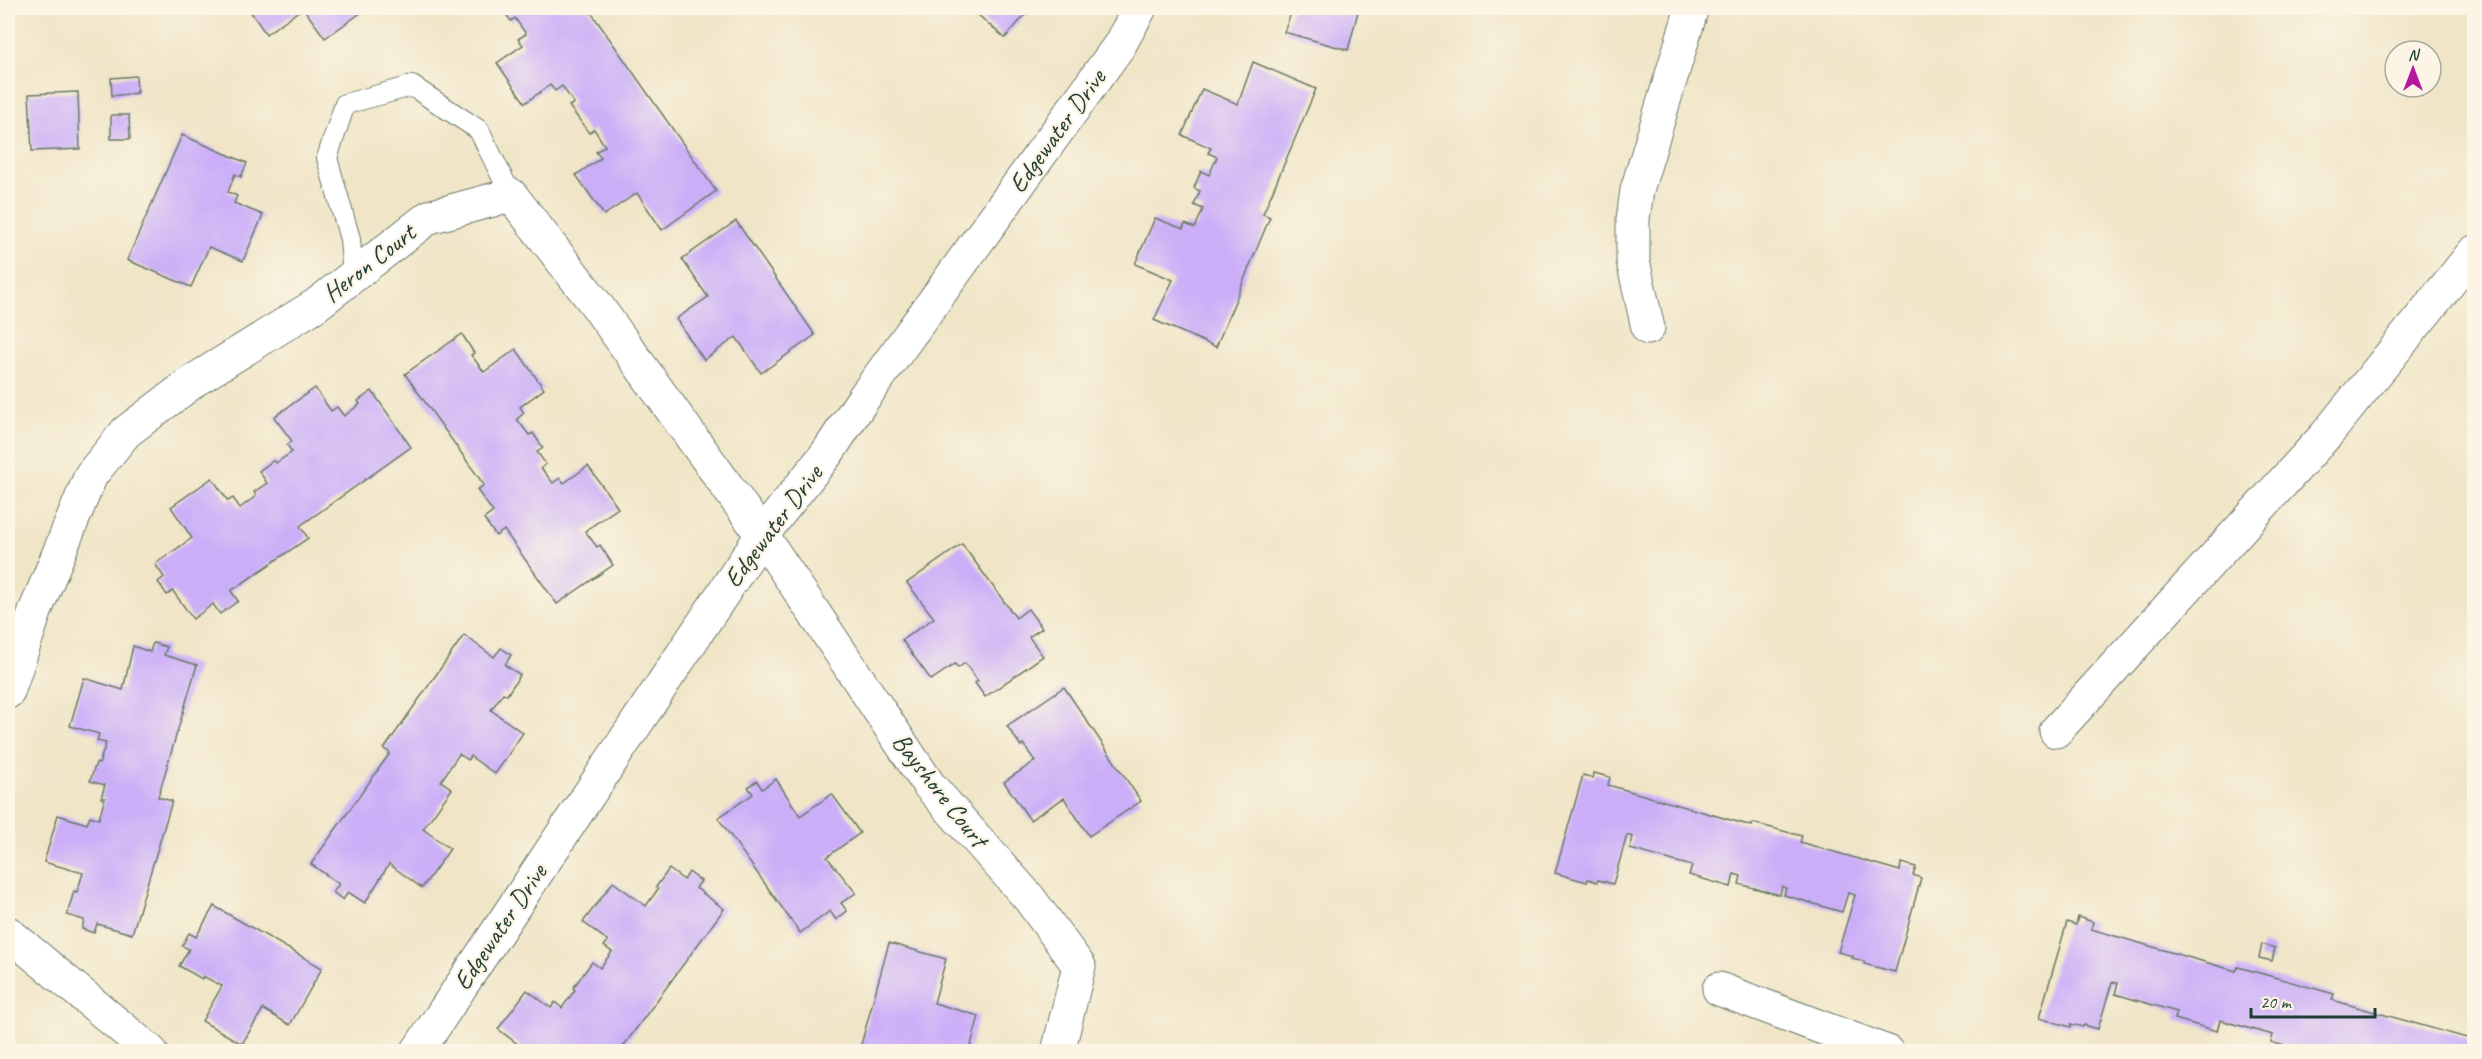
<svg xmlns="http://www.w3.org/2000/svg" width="2482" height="1059" viewBox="0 0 2482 1059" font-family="Caveat,sans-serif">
	<rect width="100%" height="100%" fill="#fcf5e5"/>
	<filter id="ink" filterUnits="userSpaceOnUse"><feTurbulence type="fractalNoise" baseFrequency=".0167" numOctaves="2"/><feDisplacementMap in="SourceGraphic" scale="12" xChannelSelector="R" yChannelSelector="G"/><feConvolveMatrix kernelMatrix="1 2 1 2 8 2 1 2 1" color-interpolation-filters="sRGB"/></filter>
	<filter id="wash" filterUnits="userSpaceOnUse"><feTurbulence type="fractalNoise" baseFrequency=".008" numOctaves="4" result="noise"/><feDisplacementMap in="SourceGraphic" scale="24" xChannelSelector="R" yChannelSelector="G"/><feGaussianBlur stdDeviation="1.35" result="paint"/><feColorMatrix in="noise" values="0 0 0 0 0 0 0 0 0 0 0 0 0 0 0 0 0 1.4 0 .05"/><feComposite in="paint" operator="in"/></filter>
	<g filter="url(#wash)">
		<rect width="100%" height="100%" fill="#f0e5c7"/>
		<g id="blocks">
			<g fill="#caaef8">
				<polygon points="248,8 303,8 266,34"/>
				<polygon points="303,8 363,8 365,10 325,38"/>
				<polygon points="501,8 588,8 716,191 662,230 637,193 604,215 576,175 601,158 596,152 605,146 594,129 589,133 569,106 574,103 562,86 555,91 550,85 525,103 497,63 523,45 518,39 526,34 515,18 511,21"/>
				<polygon points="970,8 1031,8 1005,38"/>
				<polygon points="1293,8 1359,8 1348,50 1284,32"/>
				<polygon points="1253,62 1316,89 1263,214 1270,217 1216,347 1154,320 1173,280 1135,264 1155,218 1183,229 1185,224 1195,228 1203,209 1194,205 1200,191 1194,188 1201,171 1209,175 1217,157 1208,153 1211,148 1182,135 1202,89 1238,104"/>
				<polygon points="136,76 137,93 112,96 111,78"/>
				<polygon points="78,92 80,149 32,151 29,94"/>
				<polygon points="111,115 129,115 130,139 111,139"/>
				<polygon points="182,135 247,163 241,177 235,174 228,192 237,196 234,203 263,215 243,261 209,247 191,287 127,260"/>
				<polygon points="736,221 815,335 761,373 736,337 704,360 676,319 708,297 682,259"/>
				<polygon points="462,334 474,353 471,355 484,372 516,349 544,389 520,407 524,413 517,419 529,435 533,433 543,448 537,452 546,464 541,468 553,483 560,478 564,483 588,466 618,508 585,531 597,547 600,545 613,565 557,604 504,530 496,536 484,519 493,512 477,490 484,485 405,374"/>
				<polygon points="315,388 331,411 337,407 344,416 360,404 358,401 372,391 411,447 300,526 308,538 231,591 238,601 220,614 213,604 193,619 173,591 167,595 158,582 164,577 155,564 192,538 171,507 212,478 228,501 233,498 240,508 256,496 254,492 267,483 259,471 274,460 276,463 292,452 287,445 292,441 274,417"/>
				<polygon points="962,544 1016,618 1028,609 1042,628 1029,637 1043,656 985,697 975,683 978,681 965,663 958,668 955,664 931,680 902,640 934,618 907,583"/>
				<polygon points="464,635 494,657 501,648 511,655 505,665 520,675 507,695 503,693 491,710 523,733 495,774 470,756 468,760 459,754 441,781 452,789 423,829 450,849 422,888 389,864 365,903 348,892 343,900 333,892 339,884 311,864 390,753 384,749"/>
				<polygon points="153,643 167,647 164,655 197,665 158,797 172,801 132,934 97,924 94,933 82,929 84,920 67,915 74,891 77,892 83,873 44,862 58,815 87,824 90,816 99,819 105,798 101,798 105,785 90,781 96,763 99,764 106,743 97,741 99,734 70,726 84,678 123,690 133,646 150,652"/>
				<polygon points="1064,687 1141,801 1089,836 1064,798 1030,820 1004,782 1035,761 1023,744 1021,746 1007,726"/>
				<polygon points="1594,773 1610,777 1608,785 1752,826 1753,823 1802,836 1800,842 1900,871 1901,863 1916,867 1913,875 1921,878 1895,972 1864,964 1864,961 1852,958 1853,956 1838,952 1855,895 1848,893 1842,912 1784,895 1786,888 1782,886 1780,895 1739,884 1741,876 1734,874 1731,887 1689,875 1692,866 1630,849 1633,837 1627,835 1613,884 1598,880 1597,882 1588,879 1587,882 1555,873 1583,775 1593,778"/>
				<polygon points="776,779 800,816 832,794 860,833 827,857 856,893 841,903 847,911 836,920 830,911 800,933 718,818 753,794 748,787 757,781 762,789"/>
				<polygon points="669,869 684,880 689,872 701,881 696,888 724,909 619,1052 528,1052 498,1029 527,990 551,1008 555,1002 562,1008 575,990 573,988 592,962 600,968 612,952 604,946 608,941 583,922 613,882 646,906 658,889 656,887"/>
				<polygon points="214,906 322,968 290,1025 263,1009 242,1044 202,1021 222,986 203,976 202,979 179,966 189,949 182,946 189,933 196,937"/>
				<polygon points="2078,917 2093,922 2091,929 2236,971 2238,967 2334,994 2332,1000 2474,1040 2474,1052 2304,1052 2271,1042 2273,1035 2220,1020 2217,1031 2175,1019 2177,1012 2115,994 2118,983 2112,982 2098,1029 2084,1025 2083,1027 2071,1024 2071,1027 2039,1018 2067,922 2076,925"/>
				<polygon points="889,943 946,959 934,1003 979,1016 969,1052 943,1052 930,1048 929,1052 859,1052"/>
				<polygon points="2262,944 2275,948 2272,961 2259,958"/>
			</g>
		</g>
	</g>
	<g filter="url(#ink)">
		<use href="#blocks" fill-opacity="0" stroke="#687867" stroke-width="1.5"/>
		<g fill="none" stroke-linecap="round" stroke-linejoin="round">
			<defs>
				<polyline id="service" points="353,276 350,239 327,158 345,104 412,86 479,130 511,195"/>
				<g id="minor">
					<polyline points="1648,328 1633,261 1633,219 1637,190 1692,8"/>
					<polyline points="8,692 36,609 91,475 126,432 195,380 316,305 429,217 511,195 595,303 762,535 929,785 1029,898 1079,966 1058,1052"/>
					<polyline points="2056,731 2326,435 2474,252"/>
					<polyline points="8,933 151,1052"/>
					<polyline points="1719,989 1887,1052"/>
					<polyline points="417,1052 762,535 828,452 863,399 1119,46 1140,8"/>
				</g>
			</defs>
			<use href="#service" stroke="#687867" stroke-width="22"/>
			<use href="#minor" stroke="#687867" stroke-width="35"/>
			<use href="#service" stroke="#fff" stroke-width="20"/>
			<use href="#minor" stroke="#fff" stroke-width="33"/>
		</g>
	</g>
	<g text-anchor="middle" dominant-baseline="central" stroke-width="4.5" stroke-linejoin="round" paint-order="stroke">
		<g font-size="26" fill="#1f3d34" stroke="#fcf5e5">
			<text transform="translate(1057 131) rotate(-54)">Edgewater Drive</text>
			<text transform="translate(369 263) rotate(-38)">Heron Court</text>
			<text transform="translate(773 526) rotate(-53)">Edgewater Drive</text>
			<text transform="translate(940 790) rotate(52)">Bayshore Court</text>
			<text transform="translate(500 927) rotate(-56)">Edgewater Drive</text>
		</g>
	</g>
	<rect width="2482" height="1059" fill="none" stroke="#fcf5e5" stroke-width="30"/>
	<g transform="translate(2413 69)"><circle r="28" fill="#fcf5e5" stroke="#a4ab9e" stroke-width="1.5"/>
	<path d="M0-4.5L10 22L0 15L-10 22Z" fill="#b5179e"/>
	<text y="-9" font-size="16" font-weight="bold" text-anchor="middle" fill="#1f3d34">N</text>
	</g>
	<path d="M2251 1008v9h124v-9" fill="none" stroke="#1f3d34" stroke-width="3"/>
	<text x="2260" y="1008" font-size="18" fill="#1f3d34" stroke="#fcf5e5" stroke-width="4.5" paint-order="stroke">20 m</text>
</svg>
